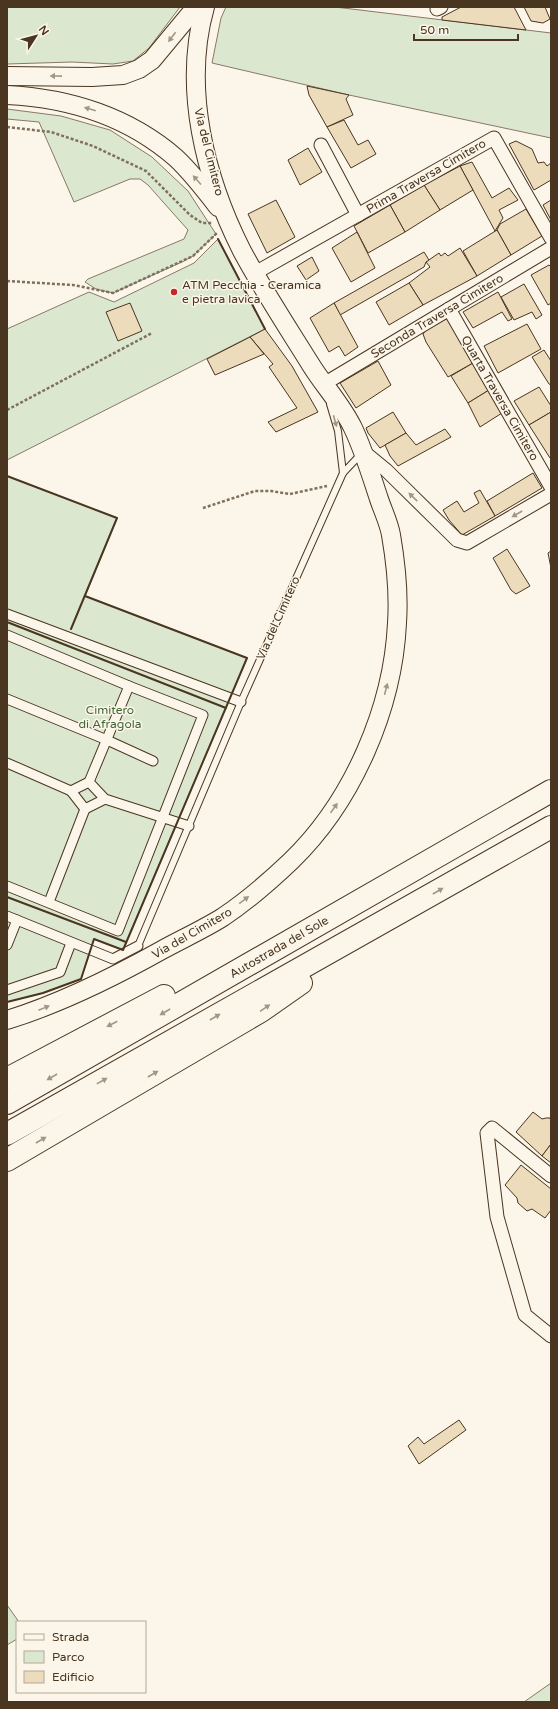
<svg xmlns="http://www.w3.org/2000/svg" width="558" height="1709" viewBox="0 0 558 1709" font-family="'Varela Round',sans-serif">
	<rect width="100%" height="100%" fill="#fbf6e9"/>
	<g fill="#dce7d0" stroke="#887966">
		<polygon points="7,7 180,7 149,48 133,61 113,64 72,62 7,64"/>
		<polygon points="226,7 335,7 551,33 551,138 349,95 212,63 221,18"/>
		<polygon points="7,109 61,116 110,130 152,157 188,191 216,234 193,256 184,261 113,293 96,289 85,282 88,279 184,239 188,230 148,185 140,179 130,179 74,202 39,122 7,119"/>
		<polygon points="218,239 265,329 7,460 7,329 89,292 114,302 194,263"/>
		<polygon points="7,476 117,518 85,596 247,658 123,950 94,939 81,979 43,993 7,1002"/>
		<polygon points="7,1605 19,1622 17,1622 17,1639 7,1645"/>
		<polygon points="551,1683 551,1702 524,1702"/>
	</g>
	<g fill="#ecdcbc" stroke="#4a3520">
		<polygon points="461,7 514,7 526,30 442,20 442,17"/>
		<polygon points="524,7 545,7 550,19 543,23 531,21"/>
		<polygon points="307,86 349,95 346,99 353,115 327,127 309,95"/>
		<polygon points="344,120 358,145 368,140 376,154 351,168 327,127"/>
		<polygon points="516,141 532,149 538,163 544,162 547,166 551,163 551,180 534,190 509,144"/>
		<polygon points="308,148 322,172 300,185 288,160"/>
		<polygon points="472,162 492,198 509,188 518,200 499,210 503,218 495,231 460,166"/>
		<polygon points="460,166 473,190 440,210 424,185"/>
		<polygon points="424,185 440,210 405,232 390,205"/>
		<polygon points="276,200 295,237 267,253 248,214"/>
		<polygon points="551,200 551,220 543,205"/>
		<polygon points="390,205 405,232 368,253 354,226"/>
		<polygon points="526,209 542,236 511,255 497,230 500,224"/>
		<polygon points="497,230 511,255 477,276 463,251"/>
		<polygon points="357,232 375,268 351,282 332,248"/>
		<polygon points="460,248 477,276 423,305 409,283 430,267 426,262 439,253 441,256 445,253 448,256"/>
		<polygon points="424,252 429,260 426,262 424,267 340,315 334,303"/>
		<polygon points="312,257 319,271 306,280 297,266"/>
		<polygon points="549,265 551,267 551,303 548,305 531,275"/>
		<polygon points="409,283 423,305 389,325 376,302"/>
		<polygon points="524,284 542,315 536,319 532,312 514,320 501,297"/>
		<polygon points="498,292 512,319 508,321 502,312 473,328 463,312"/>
		<polygon points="130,303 142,331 118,341 106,312"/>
		<polygon points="334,303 358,347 345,356 339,346 329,352 310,318"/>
		<polygon points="448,318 473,363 448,377 426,342 423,334 426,330"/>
		<polygon points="527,324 541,349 498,373 484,346"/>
		<polygon points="265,329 292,366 318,412 276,432 268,422 297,408 269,367 273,364 250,337"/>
		<polygon points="250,337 264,354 215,375 207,359"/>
		<polygon points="544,350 551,361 551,385 549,384 532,357"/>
		<polygon points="378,361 391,385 356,408 340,383"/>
		<polygon points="473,363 489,390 468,403 451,376"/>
		<polygon points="539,387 551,406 551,412 529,425 514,401"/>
		<polygon points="489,390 502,413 480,427 468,403"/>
		<polygon points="393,412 406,433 380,448 368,433 366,428"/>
		<polygon points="551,412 551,458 550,458 529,425"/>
		<polygon points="445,429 451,437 398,466 390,456 385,445 406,433 416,445"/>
		<polygon points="533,473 542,488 495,516 487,501"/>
		<polygon points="480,490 495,516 462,535 449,520 443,510 457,501 464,512 479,503 474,493"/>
		<polygon points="507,549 530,586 516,594 511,590 493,558"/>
		<polygon points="551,551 551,568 548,553"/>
		<polygon points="533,1112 542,1119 546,1118 550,1118 551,1121 551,1144 542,1156 516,1132"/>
		<polygon points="551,1144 551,1163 542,1156"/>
		<polygon points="521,1165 551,1189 551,1210 545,1218 532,1209 527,1211 518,1203 517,1198 505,1185"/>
		<polygon points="459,1420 466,1430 419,1464 408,1446 418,1437 424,1444"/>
	</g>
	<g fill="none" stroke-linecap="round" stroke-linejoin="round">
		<defs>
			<g id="service">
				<polyline points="330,404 338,431 343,473"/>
				<polyline points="138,946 241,702 343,473 361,454"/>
			</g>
			<g id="pedestrian">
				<polyline points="7,614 241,702"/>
				<polyline points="7,635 129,686 203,715 118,931 7,886"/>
				<polyline points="7,699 107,740 153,761"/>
				<polyline points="7,763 71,791"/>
				<polyline points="89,782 129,686"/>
				<polyline points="105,799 89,782 71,791 85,809 105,799 189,826"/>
				<polyline points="49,902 85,809"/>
				<polyline points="7,916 113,959 138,946"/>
				<polyline points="7,945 17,920"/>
				<polyline points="7,990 60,972 71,943"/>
			</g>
			<g id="minor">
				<polyline points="437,9 441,7"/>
				<polyline points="321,145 358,215"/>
				<polyline points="255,273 494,138 551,238"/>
				<polyline points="449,309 551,487"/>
				<polyline points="324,384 551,248"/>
				<polyline points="364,452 386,470 457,540 467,543 551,494"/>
				<polyline points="551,1176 492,1128 487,1133 497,1217 525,1315 551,1336"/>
			</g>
			<g id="secondary">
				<polyline points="7,76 92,77 123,75 139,69 152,60 196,7"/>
				<path d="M7 95C69 98 129 117 176 158 192 173 205 190 218 207"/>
				<path d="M7 1020C62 1003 112 978 162 950 182 939 204 929 223 917 247 901 270 881 291 861 353 801 393 708 397 623 399 594 396 564 391 535 389 523 383 511 379 499 371 475 364 451 353 428 342 405 324 386 311 365 288 328 263 290 242 251 205 178 182 88 205 7"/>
			</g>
			<g id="motorway">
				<polyline points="7,1079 164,996"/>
				<polyline points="7,1103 551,791"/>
				<polyline points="7,1134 551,827"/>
				<polyline points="7,1160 261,1011 301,983"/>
			</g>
		</defs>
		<use href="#service" stroke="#4a3520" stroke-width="8"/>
		<use href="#pedestrian" stroke="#4a3520" stroke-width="11"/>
		<use href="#minor" stroke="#4a3520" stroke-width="15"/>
		<use href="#secondary" stroke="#4a3520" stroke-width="20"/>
		<use href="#motorway" stroke="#4a3520" stroke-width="24"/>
		<g stroke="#7f6f5c" stroke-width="2.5" stroke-dasharray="3 2" stroke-linecap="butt">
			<polyline points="7,127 51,132 93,146 146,171 190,215 202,223 213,223"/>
			<polyline points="7,281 73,285 113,293 193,256 218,232"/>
			<polyline points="7,410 152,333"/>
			<polyline points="203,508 255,491 271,491 290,494 327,486"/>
		</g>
		<use href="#service" stroke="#fbf6e9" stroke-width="6"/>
		<use href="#pedestrian" stroke="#fbf6e9" stroke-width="9"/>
		<use href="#minor" stroke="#fbf6e9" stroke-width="13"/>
		<use href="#secondary" stroke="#fbf6e9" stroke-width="18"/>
		<use href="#motorway" stroke="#fbf6e9" stroke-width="22"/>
		<g stroke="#4a3520" stroke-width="2">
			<polyline points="218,239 265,329"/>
			<polyline points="7,476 117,518 71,629"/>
			<polyline points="7,622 226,708"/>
			<polyline points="7,897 126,942"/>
			<polyline points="7,1002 43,993 81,979 94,939 123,950 247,658 85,596"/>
		</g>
	</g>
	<defs><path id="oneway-solid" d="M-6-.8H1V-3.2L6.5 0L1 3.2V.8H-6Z"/></defs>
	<g fill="#a29684">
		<use href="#oneway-solid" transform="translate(172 37) rotate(127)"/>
		<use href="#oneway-solid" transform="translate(56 76) rotate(-179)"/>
		<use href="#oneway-solid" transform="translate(90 109) rotate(-164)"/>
		<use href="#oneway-solid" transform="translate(197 180) rotate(-132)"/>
		<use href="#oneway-solid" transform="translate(335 421) rotate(75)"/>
		<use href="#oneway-solid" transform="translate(413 497) rotate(-136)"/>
		<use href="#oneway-solid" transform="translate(517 514) rotate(150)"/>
		<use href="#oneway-solid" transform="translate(386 689) rotate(-76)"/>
		<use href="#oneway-solid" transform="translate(334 808) rotate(-55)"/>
		<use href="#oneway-solid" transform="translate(438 891) rotate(-30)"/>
		<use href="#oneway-solid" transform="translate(244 900) rotate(-37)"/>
		<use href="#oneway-solid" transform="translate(44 1008) rotate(-22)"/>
		<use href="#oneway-solid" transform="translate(265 1008) rotate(-34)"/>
		<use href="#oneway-solid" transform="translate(165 1012) rotate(150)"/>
		<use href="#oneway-solid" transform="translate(215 1017) rotate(-30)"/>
		<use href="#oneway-solid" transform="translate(112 1024) rotate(152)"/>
		<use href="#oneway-solid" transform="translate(153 1074) rotate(-30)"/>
		<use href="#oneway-solid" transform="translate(52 1077) rotate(150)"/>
		<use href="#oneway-solid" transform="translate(102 1081) rotate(-29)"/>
		<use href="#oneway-solid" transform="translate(41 1140) rotate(-30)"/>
	</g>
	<circle fill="#c62828" stroke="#fbf6e9" stroke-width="1.5" cx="174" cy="292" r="4"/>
	<g text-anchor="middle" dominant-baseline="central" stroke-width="3" stroke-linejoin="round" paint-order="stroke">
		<g font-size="12" fill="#4a3520" stroke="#fbf6e9">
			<text transform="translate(209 152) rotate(76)">Via del Cimitero</text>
			<text transform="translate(426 176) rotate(-30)">Prima Traversa Cimitero</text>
			<text transform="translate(437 316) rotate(-31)">Seconda Traversa Cimitero</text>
			<text transform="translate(500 398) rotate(60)">Quarta Traversa Cimitero</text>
			<text transform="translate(278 618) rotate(-66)">Via del Cimitero</text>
			<text transform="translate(192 933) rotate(-30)">Via del Cimitero</text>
			<text transform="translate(279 947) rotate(-30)">Autostrada del Sole</text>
		</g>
		<g font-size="12" fill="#4a3520" stroke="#fbf6e9" text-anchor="start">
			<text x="182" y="285">ATM Pecchia - Ceramica<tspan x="182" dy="14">e pietra lavica</tspan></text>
		</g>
		<g font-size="12" fill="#436837" stroke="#fbf6e9">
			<text x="110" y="710">Cimitero<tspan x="110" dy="14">di Afragola</tspan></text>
		</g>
	</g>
	<rect width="558" height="1709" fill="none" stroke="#4a3520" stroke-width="16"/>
	<rect x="16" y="1621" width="130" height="72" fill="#fbf6e9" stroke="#b4a999"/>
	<rect x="24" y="1634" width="20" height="6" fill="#fbf6e9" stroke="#b4a999"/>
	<text x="52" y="1641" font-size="12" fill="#4a3520">Strada</text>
	<rect x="24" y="1651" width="20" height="12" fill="#dce7d0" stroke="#b4a999"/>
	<text x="52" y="1661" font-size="12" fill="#4a3520">Parco</text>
	<rect x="24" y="1671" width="20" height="12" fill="#ecdcbc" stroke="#b4a999"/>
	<text x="52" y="1681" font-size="12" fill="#4a3520">Edificio</text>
	<g transform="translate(36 36) rotate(54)" stroke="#fbf6e9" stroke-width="3" paint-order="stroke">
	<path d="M0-3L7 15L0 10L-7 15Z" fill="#4a3520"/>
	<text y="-6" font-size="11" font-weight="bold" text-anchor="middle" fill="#4a3520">N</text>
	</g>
	<path d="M414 34v6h104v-6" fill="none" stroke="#4a3520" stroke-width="2"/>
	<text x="420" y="34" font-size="12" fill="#4a3520" stroke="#fbf6e9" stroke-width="3" paint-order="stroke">50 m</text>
</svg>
